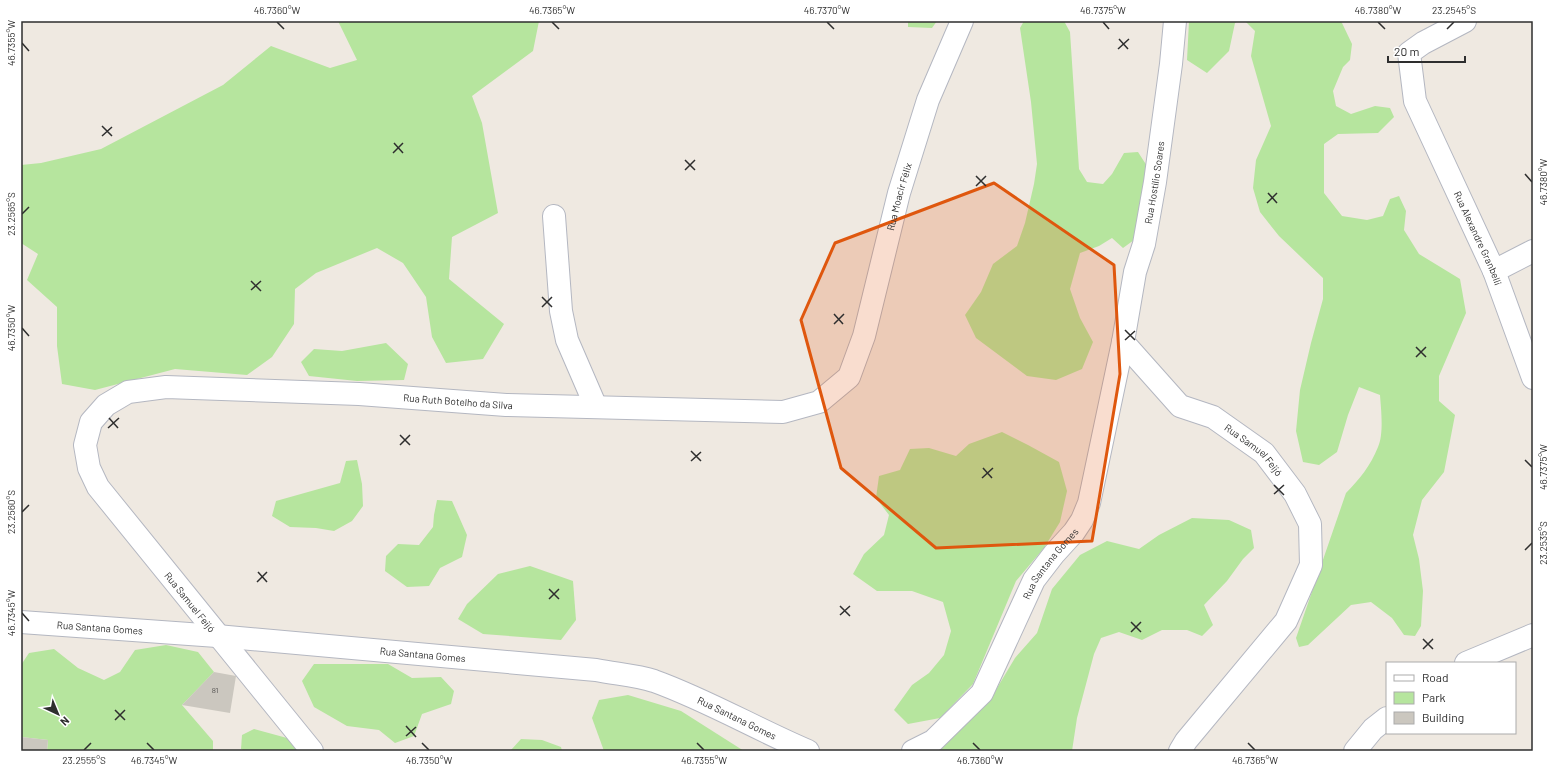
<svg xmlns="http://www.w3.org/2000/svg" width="1554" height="772" viewBox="0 0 1554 772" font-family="Barlow,sans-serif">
	<rect width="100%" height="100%" fill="#efe9e1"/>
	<g fill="#b6e59e">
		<polygon points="338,21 539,21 533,51 472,96 482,123 498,213 452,237 449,279 504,324 483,359 446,363 432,337 426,297 403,263 377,248 316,273 295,289 294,324 272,357 247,375 175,369 95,390 62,384 57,346 57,307 27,280 38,254 21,243 21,165 41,163 101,149 223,85 271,46 330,68 357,60"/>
		<polygon points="908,21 937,21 932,28 908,27"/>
		<polygon points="1024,21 1064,21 1070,32 1079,169 1087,182 1103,184 1112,174 1124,153 1138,152 1147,166 1134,240 1123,248 1112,238 1099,246 1080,253 1070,289 1080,318 1093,342 1082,369 1056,380 1027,376 976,338 965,315 981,292 993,264 1017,246 1025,223 1034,184 1037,164 1031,102 1020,28"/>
		<polygon points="1189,21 1238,21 1235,23 1229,51 1207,73 1187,60"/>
		<path d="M1245 21H1340L1342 23 1352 44 1350 60 1343 67 1333 91 1336 106 1351 114 1375 106 1390 108 1394 117 1378 133 1338 134 1324 144V193L1342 216 1367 220 1383 216 1390 199 1399 196 1406 211 1404 230 1419 254 1460 279 1466 313 1439 376V401L1455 415 1444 472 1422 500 1413 535 1419 559 1423 591 1421 626 1415 636 1404 635 1392 618 1371 602 1351 605 1308 645 1299 647 1296 638 1346 493C1359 480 1371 465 1378 447 1384 434 1381 409 1380 395L1359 387 1348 415 1337 452 1319 465 1303 462 1296 431 1300 390 1311 343 1323 299V278L1279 236 1260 212 1253 188 1256 160 1271 126 1251 56 1255 31Z"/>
		<polygon points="386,343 408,364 404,380 357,381 309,376 301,362 314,349 342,351"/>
		<polygon points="1002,432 1028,445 1059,462 1067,491 1060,522 1044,548 1016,581 973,684 940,718 908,724 894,710 912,685 929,673 944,655 951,631 943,602 912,591 877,591 853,574 864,554 884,535 889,515 876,498 879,476 900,470 910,449 929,448 956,456 969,444"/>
		<polygon points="357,460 362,484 363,506 352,521 334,531 316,528 290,527 272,516 276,501 340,483 346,461"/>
		<polygon points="437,500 452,501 467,535 462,557 440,568 429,586 407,587 385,571 386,556 398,544 419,545 433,527 434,515"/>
		<polygon points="1192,518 1229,520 1251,530 1254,548 1243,559 1227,581 1204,605 1213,625 1202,636 1187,630 1162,630 1142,640 1119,632 1101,638 1094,654 1077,718 1072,751 938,751 988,703 1015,658 1037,633 1052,589 1080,555 1107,541 1139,549 1159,535"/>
		<polygon points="530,566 573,581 576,620 561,640 483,634 458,619 467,604 498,574"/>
		<polygon points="166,645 198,652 214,672 182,705 213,741 213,751 47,751 48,740 21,737 21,665 29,653 54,649 78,668 104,680 120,672 135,650"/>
		<polygon points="314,664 388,664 412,678 441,677 454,691 451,704 422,714 414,736 395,743 379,730 347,726 314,707 302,681"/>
		<polygon points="628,695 681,711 744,751 604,751 592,718 599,700"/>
		<polygon points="254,729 287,738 300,751 246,751 241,749 242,735"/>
		<polygon points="521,739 542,740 561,747 562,751 494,751 511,750"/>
	</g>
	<g fill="#cbc7bf">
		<polygon points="214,672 236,676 230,713 182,705"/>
		<polygon points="21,737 48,740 47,751 21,751"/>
	</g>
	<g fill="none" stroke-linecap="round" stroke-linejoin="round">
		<defs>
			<g id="minor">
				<path id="s1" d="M1465 21 1423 43 1409 53 1415 101 1494 271 1533 378"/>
				<polyline points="554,216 561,311 567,340 596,407"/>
				<polyline points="1494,271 1533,251"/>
				<path id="s2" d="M1123 342 1180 406 1213 417 1264 453 1295 494 1310 524 1311 565 1286 621 1186 741 1180 751"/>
				<path id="s3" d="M21 622 217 636 596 670C615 674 636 675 654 681 707 700 756 729 808 751"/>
				<polyline points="1466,663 1533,635"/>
				<path id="s4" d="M312 751 98 487 89 468 85 445 91 422 106 405 128 392 166 387 359 394 506 405 783 412 819 402 849 377 864 336 899 193 928 100 962 21"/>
				<path id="s5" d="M913 751 933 741 982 693 1034 580 1054 554 1074 532 1082 520 1089 503 1123 342 1135 272 1144 244 1155 182 1171 64 1175 21"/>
				<polyline points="1355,751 1373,729 1387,718"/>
			</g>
		</defs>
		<use href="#minor" stroke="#b4b7c1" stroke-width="24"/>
		<use href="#minor" stroke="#fff" stroke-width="22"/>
	</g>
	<path fill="#df570e" fill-opacity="0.2" stroke="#df570e" stroke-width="3" stroke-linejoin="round" d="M994 183 1114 265 1120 374 1092 541 936 548 841 468 801 320 835 243Z"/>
	<path fill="none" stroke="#2e2e2e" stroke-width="1.5" d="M277 22 284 29M552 22 559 29M827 22 834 29M1103 22 1109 29M1378 22 1385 29M1447 29 1454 22M1119 39 1128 49M22 43 29 51M1118 49 1129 39M102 126 112 136M102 136 112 127M394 143 403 153M393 153 403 143M685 160 695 170M685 170 695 160M1525 174 1532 182M976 176 986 186M976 186 986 176M1268 193 1277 203M1267 203 1277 193M22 214 29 207M251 281 261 291M251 290 261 281M542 297 552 307M542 307 552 297M834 314 843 324M834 324 844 314M22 328 29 336M1125 330 1135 340M1125 340 1135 331M1416 347 1426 357M1416 357 1426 347M109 418 118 428M108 428 119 418M400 435 410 445M400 445 410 435M691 451 701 461M1525 460 1532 467M691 461 701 452M983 468 992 478M982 478 993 468M1274 485 1284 495M1274 494 1284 485M22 512 29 505M1525 550 1532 543M258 572 267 582M257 582 267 572M549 589 559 599M549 599 559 589M840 606 850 616M22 613 29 621M840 615 850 606M1131 622 1141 632M1131 632 1141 622M1423 639 1433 649M1423 649 1433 639M115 710 125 720M115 720 125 710M406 726 416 737M406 736 416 727M147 743 154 750M422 743 429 750M697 743 704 750M973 743 980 750M1248 743 1255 750M84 750 91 743"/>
	<g text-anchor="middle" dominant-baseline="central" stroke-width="3" stroke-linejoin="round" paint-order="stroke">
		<g font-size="8" fill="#555452">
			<text x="215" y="690">81</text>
		</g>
		<g font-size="10" fill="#2e2e2e" stroke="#fff">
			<text stroke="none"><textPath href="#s5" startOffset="638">Rua Hostílio Soares</textPath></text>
			<text stroke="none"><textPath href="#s4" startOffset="1376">Rua Moacir Félix</textPath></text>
			<text stroke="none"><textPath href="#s1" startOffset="264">Rua Alexandre Granbelli</textPath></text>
			<text stroke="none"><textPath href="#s4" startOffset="787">Rua Ruth Botelho da Silva</textPath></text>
			<text stroke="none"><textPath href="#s2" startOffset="173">Rua Samuel Feijó</textPath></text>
			<text stroke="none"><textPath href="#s5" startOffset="238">Rua Santana Gomes</textPath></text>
			<text transform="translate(190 602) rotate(51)">Rua Samuel Feijó</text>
			<text stroke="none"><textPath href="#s3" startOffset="79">Rua Santana Gomes</textPath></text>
			<text stroke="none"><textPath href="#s3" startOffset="403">Rua Santana Gomes</textPath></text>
			<text stroke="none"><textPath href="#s3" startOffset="727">Rua Santana Gomes</textPath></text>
		</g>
	</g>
	<rect width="1554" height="772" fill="none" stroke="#ffffff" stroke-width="44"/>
	<rect x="1386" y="662" width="130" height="72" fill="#ffffff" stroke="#ababab"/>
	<rect x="1394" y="675" width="20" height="6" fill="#ffffff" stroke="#ababab"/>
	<text x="1422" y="682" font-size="12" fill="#2e2e2e">Road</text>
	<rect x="1394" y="692" width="20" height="12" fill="#b6e59e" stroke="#ababab"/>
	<text x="1422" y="702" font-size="12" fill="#2e2e2e">Park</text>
	<rect x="1394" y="712" width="20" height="12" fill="#cbc7bf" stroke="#ababab"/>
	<text x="1422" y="722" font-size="12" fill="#2e2e2e">Building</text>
	<g transform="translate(58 714) rotate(136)" stroke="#ffffff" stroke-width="3" paint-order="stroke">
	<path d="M0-3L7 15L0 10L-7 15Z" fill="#2e2e2e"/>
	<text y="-6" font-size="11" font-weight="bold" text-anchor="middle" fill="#2e2e2e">N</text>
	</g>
	<path d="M1388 56v6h77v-6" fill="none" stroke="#2e2e2e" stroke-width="2"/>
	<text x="1394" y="56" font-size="12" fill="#2e2e2e" stroke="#ffffff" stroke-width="3" paint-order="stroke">20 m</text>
	<rect x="22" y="22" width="1510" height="728" fill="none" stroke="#2e2e2e" stroke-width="1.5"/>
	<g font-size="10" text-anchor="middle" fill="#2e2e2e">
		<text x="277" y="14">46.7360°W</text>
		<text x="552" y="14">46.7365°W</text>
		<text x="827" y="14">46.7370°W</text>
		<text x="1103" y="14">46.7375°W</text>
		<text x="1378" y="14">46.7380°W</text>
		<text x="1454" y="14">23.2545°S</text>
		<text transform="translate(11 43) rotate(-90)" y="4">46.7355°W</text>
		<text transform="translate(1543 182) rotate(-90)" y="4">46.7380°W</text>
		<text transform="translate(11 214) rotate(-90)" y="4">23.2565°S</text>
		<text transform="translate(11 328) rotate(-90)" y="4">46.7350°W</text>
		<text transform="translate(1543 467) rotate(-90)" y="4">46.7375°W</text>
		<text transform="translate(11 512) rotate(-90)" y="4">23.2560°S</text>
		<text transform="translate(1543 543) rotate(-90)" y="4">23.2535°S</text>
		<text transform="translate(11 613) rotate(-90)" y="4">46.7345°W</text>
		<text x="84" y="764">23.2555°S</text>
		<text x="154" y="764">46.7345°W</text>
		<text x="429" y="764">46.7350°W</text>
		<text x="704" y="764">46.7355°W</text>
		<text x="980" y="764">46.7360°W</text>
		<text x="1255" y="764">46.7365°W</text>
	</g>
</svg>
